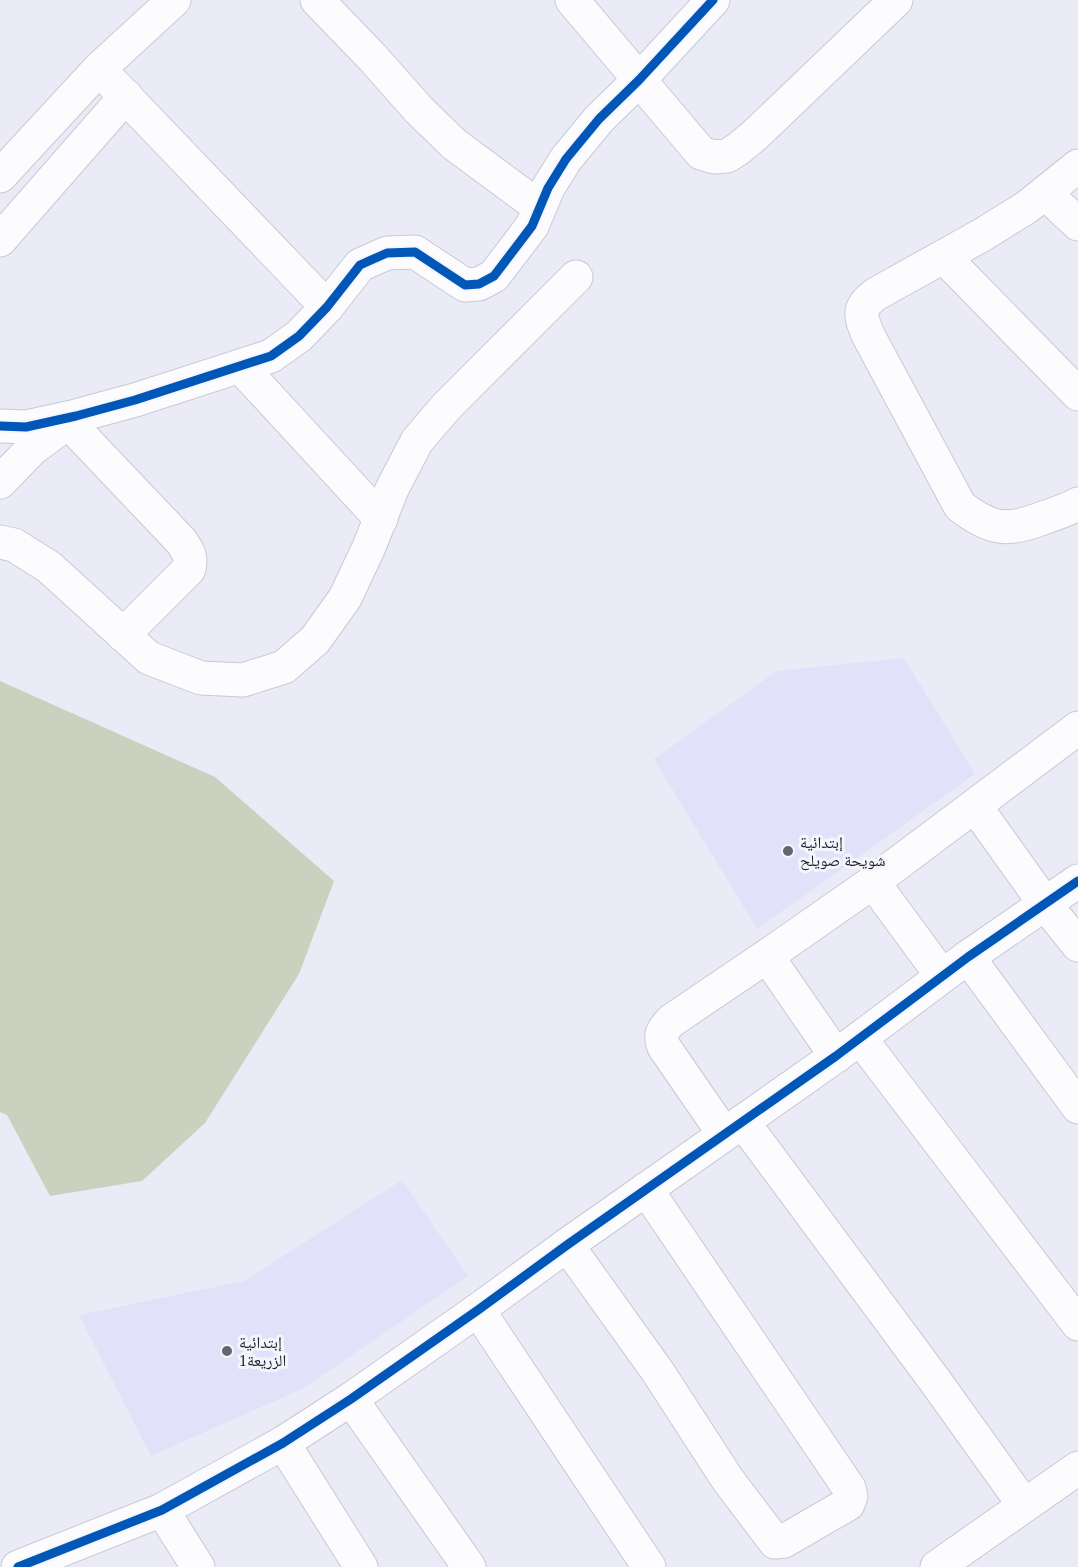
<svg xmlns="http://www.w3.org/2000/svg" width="1078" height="1567" viewBox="0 0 1078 1567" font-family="'Times New Roman','Noto Naskh Arabic',serif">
	<rect width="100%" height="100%" fill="#ebebf7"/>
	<g fill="#e2e1f9">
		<polygon points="904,658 975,774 757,929 654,759 777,671"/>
		<polygon points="402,1180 468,1276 304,1388 151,1456 79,1315 244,1281"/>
	</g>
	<polygon fill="#cbd1bf" points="0,681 215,777 334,881 299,974 205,1123 142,1181 50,1196 7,1115 0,1112"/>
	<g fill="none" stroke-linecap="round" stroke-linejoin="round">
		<defs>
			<g id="minor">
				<polyline points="317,0 372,57 419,110 454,144 539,207"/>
				<polyline points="572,0 701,153 714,157 727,156 738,149 755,135 896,0"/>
				<polyline points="99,69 327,307"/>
				<path d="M1078 166 1027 207 982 235 876 294C857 308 860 315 868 335L960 506C991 530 1007 532 1043 518 1055 514 1067 510 1078 504"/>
				<polyline points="0,176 99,69 174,0"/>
				<polyline points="1045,193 1078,224"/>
				<polyline points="0,240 126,96"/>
				<polyline points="944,257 1078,394"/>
				<polyline points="240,366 381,519"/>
				<path d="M68 422 181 541C188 552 192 556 189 569L123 635"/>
				<polyline points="0,426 26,427 76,416 135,400 271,356 299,336 327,307 360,265 387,253 415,252 465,285 479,284 494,276 532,226 548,188 566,159 599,119 639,80 713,0"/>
				<polyline points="0,482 32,449 70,421"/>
				<polyline points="0,542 14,545 49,567 149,658 201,678 243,680 284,667 315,640 345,598 369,547 392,489 417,441 446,407 576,277"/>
				<polyline points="975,806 1045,904 1078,945"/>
				<polyline points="873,882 942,976"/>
				<polyline points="767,956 836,1056"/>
				<polyline points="968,957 1078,1107"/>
				<polyline points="860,1038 1078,1324"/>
				<polyline points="743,1122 933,1378 1024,1505"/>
				<path d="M724 1134 664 1047C659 1035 662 1031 671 1021L767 956 873 882 1078 728"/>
				<polyline points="567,1245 658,1372 728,1480 775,1542 784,1541 848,1504 851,1496 849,1488 646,1189"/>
				<polyline points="478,1310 649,1567"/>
				<polyline points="351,1399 469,1567"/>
				<polyline points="283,1443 361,1567"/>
				<polyline points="162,1510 198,1567"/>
				<polyline points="18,1567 162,1510 283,1443 351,1399 478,1310 567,1245 836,1056 968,957 1078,881"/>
				<polyline points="937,1567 1078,1468"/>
			</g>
		</defs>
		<use href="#minor" stroke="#c9c9d5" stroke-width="35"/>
		<use href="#minor" stroke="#fcfcfe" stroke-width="33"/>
		<defs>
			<g id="cycleway">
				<polyline points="0,426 26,427 76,416 135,400 271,356 299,336 327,307 360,265 387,253 415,252 465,285 479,284 494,276 532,226 548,188 566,159 599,119 639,80 713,0"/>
				<polyline points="18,1567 162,1510 283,1443 351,1399 478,1310 567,1245 836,1056 968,957 1078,881"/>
			</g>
		</defs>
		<use href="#cycleway" stroke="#f5f5fc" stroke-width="13"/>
		<use href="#cycleway" stroke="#0057b8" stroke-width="9"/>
	</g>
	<g fill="#656471" stroke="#f5f5fc" stroke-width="2">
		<circle cx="788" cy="851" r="6"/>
		<circle cx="227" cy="1351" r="6"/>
	</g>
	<g text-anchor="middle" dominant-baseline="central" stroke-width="6" stroke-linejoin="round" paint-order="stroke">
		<g font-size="16" fill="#1d1c29" stroke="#f5f5fc" text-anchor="start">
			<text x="800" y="842">إبتدائية<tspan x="800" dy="18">شويحة صويلح</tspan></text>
			<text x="239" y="1342">إبتدائية<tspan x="239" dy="18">الزريعة1</tspan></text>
		</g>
	</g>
</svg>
